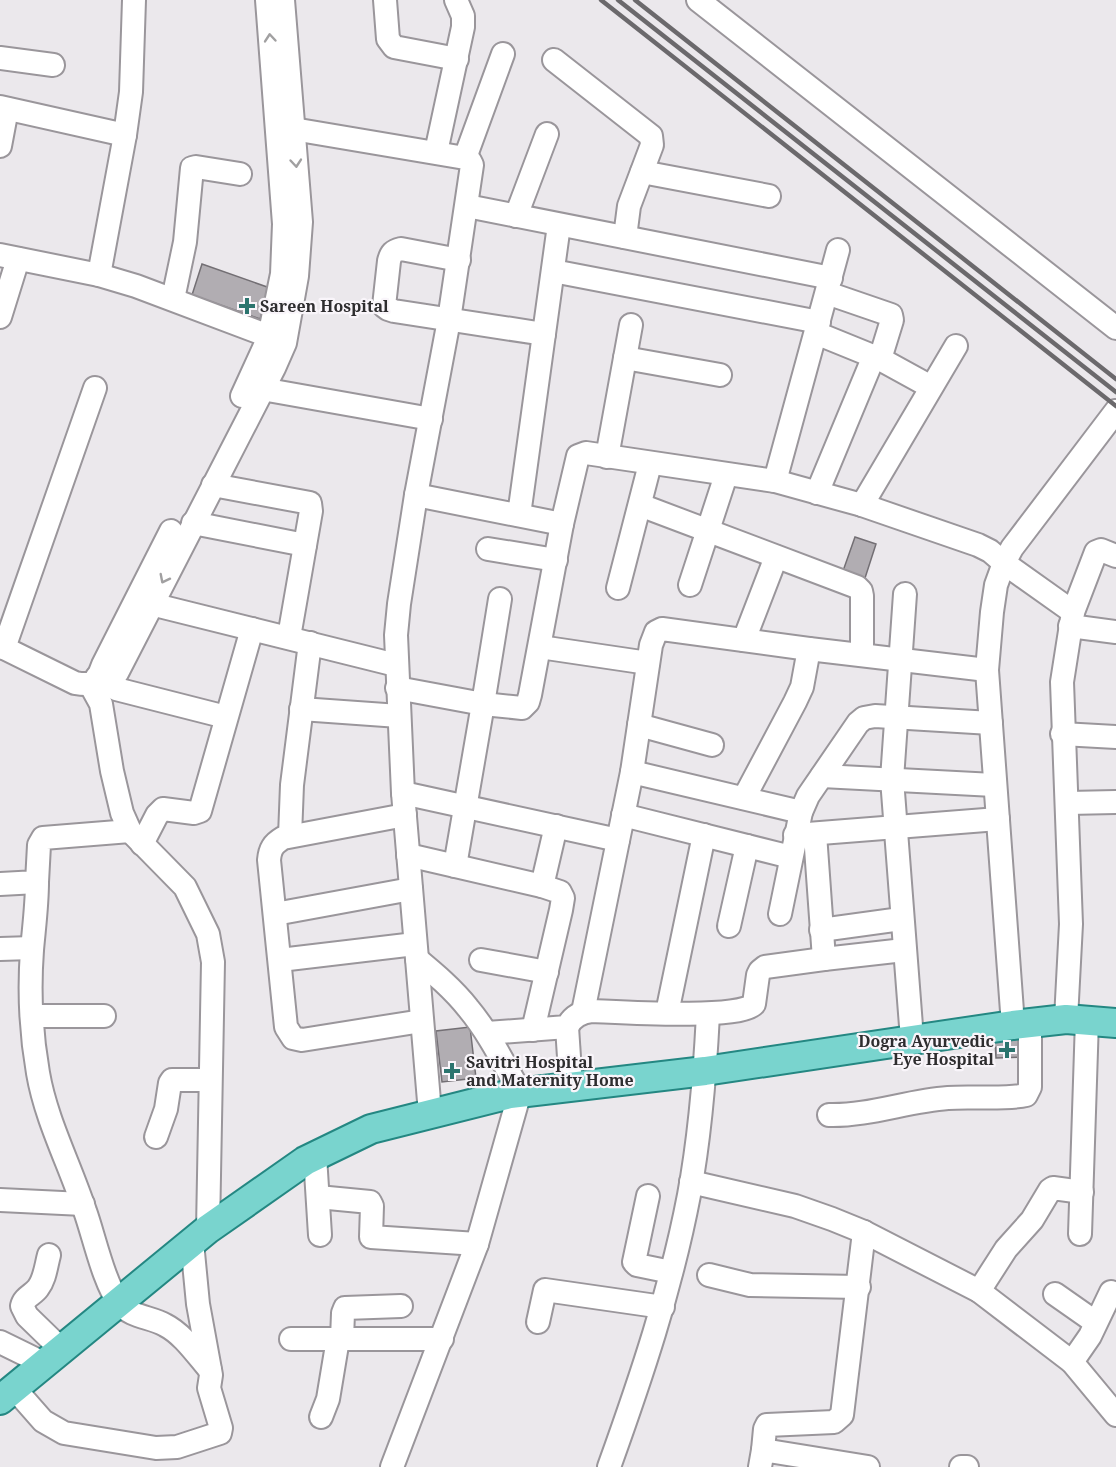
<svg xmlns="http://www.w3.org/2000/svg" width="1116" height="1467" viewBox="0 0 1116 1467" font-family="'Noto Serif',serif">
	<rect width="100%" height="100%" fill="#ebe8ec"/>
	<g fill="#b1adb2" stroke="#736f74" stroke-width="1.5">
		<polygon points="202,264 270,288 260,319 192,295"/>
		<polygon points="855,537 876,544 865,578 843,571"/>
		<polygon points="470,1027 476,1078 442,1082 436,1031"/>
		<polygon points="1021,1038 1022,1057 996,1058 995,1040"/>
	</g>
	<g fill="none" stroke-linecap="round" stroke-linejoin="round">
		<defs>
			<g id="minor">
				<polyline points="385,0 388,39 394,47 457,59"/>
				<polyline points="698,0 1116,328"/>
				<polyline points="0,58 53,65"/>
				<polyline points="554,60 651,136 652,145 629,206 625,237"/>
				<polyline points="0,107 125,135"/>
				<polyline points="293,129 465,158 470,161 472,165 449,320 416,495 399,604 396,635 403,793 430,1113"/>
				<polyline points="0,146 7,109"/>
				<polyline points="436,152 463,27 463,16 456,0"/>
				<polyline points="465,158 503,54"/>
				<polyline points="642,172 769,196"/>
				<polyline points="467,206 831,278"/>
				<polyline points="516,216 547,134"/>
				<polyline points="0,255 99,275 136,286 282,341"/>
				<path d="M459 260 401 249C393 251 391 253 389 261L384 306 388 309 394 311 544 334"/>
				<polyline points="553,271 819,322"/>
				<polyline points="99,275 125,135 131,92 134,0"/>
				<polyline points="827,293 891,315 892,320 880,359"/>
				<polyline points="173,299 185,242 192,168 196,167 240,174"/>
				<polyline points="0,317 18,259"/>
				<polyline points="816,333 880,359 931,387"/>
				<polyline points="625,358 631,325"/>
				<polyline points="250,384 262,389 431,419"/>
				<polyline points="242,396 269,337 282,274 284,224 267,0"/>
				<polyline points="607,457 625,358 720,375"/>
				<polyline points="775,481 838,250"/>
				<polyline points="213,485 310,503 311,511 289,637"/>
				<polyline points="817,493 874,356"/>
				<polyline points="416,495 562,524"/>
				<polyline points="640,505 857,587 861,591 862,596 862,655"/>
				<polyline points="862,505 956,346"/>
				<polyline points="519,515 559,225"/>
				<polyline points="193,523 305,545"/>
				<polyline points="488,549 556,560"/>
				<polyline points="690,585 726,475"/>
				<polyline points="618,588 650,464"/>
				<polyline points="905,594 892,779 912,1039"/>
				<polyline points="139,601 396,665"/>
				<polyline points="1073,612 1096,552 1101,550 1116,556"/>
				<polyline points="1070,626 1116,632"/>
				<polyline points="744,640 776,557"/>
				<path d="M0 646 75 683C91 686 105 683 117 673L274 368 285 343 297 276 301 222 283 0"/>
				<polyline points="540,647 648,663"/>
				<polyline points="4,648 95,388"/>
				<polyline points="97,677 102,682 116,689 226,717"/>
				<polyline points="96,683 103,665 171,531"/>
				<polyline points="90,684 101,704 112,771 122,813 130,831 185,887 208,934 213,962 208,1229"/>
				<polyline points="397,688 483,704 500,599"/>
				<polyline points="301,709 399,716"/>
				<polyline points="639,725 712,745"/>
				<polyline points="1062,734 1116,737"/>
				<polyline points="632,772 801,812"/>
				<polyline points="822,776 994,785"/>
				<polyline points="403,793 618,840"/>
				<polyline points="744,798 795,702 802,687 809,649"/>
				<polyline points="1068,803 1116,802"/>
				<path d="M405 815 283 838C273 844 270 849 269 860L286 1027 293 1038 302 1040 422 1021"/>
				<polyline points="623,815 791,857"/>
				<polyline points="815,834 824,959"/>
				<polyline points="795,835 998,819"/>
				<polyline points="290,836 292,785 310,643"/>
				<polyline points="142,844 157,815 163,809 194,813 200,811 252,629"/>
				<polyline points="408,855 542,886 560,892 563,898 561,910 533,1030"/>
				<polyline points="455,866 483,704 522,708 528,702 530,695 562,524 578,456 586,453 775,481 862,505 978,545 990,551 1004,563 1073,612 1062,682 1071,924 1066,1019"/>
				<path d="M37 882C37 905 34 927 32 950 29 990 31 1033 38 1073 46 1120 70 1165 85 1211 94 1236 104 1284 120 1304 131 1317 151 1317 165 1325 183 1334 197 1355 210 1370"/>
				<polyline points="0,884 37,882 39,845 43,838 130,831"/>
				<polyline points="542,886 556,826"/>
				<polyline points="275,914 411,889"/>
				<polyline points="780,914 801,812 808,796 858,723 864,718 875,716 991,723"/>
				<polyline points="729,926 747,846"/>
				<polyline points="821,930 901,919"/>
				<polyline points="0,949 32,948"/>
				<polyline points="280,960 415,944"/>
				<polyline points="481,960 547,972"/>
				<polyline points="583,1012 632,772 651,645 656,632 662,629 809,649 987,670"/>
				<polyline points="667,1013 704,835"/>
				<polyline points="32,1016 104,1016"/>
				<polyline points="1013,1025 987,670 992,612 996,585 1004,563 1012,548 1116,411"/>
				<polyline points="567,1027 571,1087"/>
				<path d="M487 1033 567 1027C572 1017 580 1012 592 1011 618 1012 740 1020 754 1004L758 975 760 971 765 967 824 959 904 950"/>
				<path d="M829 1115C869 1116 907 1101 948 1098 970 1096 1007 1100 1026 1095L1030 1087V1023"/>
				<polyline points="156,1137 166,1109 170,1083 172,1080 210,1080"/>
				<polyline points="315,1156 320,1235"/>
				<polyline points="691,1182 795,1206 832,1219 864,1232 979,1291 1072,1362 1116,1415"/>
				<polyline points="648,1196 634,1262 637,1265 671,1272"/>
				<polyline points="318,1197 370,1202 372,1206 371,1237 477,1244"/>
				<polyline points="0,1200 83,1204"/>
				<polyline points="1080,1234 1087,1020"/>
				<path d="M49 1255C46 1266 45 1279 38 1288 33 1295 24 1297 22 1306L27 1316 62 1350"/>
				<polyline points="709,1275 750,1285 859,1287"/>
				<polyline points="979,1291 1006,1249 1032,1220 1050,1190 1053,1188 1082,1192"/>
				<polyline points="1055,1294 1095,1322"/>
				<polyline points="538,1322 545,1290 663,1307"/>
				<polyline points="291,1339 442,1339"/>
				<polyline points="342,1339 343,1313 345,1308 401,1306"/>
				<polyline points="0,1342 45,1364"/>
				<polyline points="1072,1362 1090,1336 1111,1292"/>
				<polyline points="14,1388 43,1421 64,1433 156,1448 177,1447 220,1433 221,1428 209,1388 211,1375 198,1304 192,1242"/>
				<polyline points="321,1417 328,1399 338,1339"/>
				<polyline points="763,1450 765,1429 767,1425 834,1422 842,1415 864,1232"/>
				<path d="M392 1467 477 1244 520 1092C504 1064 489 1033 468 1008 453 989 435 974 417 959"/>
				<path d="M609 1467C641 1378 671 1289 689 1195 700 1136 705 1074 708 1014"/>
				<polyline points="760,1467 763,1450 868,1467"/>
				<polyline points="961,1467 967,1467"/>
			</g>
			<polyline id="major" points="0,1400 208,1229 305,1161 371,1129 510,1094 705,1071 1013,1025 1066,1019 1116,1023"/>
		</defs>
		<use href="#minor" stroke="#9a969b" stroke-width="26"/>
		<use href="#major" stroke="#248782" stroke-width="32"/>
		<use href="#minor" stroke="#fff" stroke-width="22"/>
		<use href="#major" stroke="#79d4ce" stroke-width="28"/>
		<g stroke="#6b696c" stroke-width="4.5">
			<polyline points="601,0 1116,406"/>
			<polyline points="618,0 1116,392"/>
			<polyline points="635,0 1116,379"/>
		</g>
	</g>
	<defs><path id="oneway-chevron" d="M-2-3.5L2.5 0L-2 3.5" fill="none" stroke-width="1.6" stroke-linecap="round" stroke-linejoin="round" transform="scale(1.5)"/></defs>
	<g stroke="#a1a0a1">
		<use href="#oneway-chevron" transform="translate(270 38) rotate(-95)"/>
		<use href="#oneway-chevron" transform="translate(296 163) rotate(85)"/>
		<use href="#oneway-chevron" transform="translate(164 579) rotate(117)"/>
	</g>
	<g fill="#2b746e" stroke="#f9f5fa" stroke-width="2">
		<path d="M244 297h6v6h6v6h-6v6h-6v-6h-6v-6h6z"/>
		<path d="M1004 1041h6v6h6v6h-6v6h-6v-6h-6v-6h6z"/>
		<path d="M449 1062h6v6h6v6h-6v6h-6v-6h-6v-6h6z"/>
	</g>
	<g text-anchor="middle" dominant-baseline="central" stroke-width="4.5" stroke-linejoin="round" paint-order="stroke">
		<g font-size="16" font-weight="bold" fill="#2e2d2f" stroke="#f9f5fa" text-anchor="start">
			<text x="260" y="306">Sareen Hospital</text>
			<text x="994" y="1041" text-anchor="end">Dogra Ayurvedic<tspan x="994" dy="18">Eye Hospital</tspan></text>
			<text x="466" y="1062">Savitri Hospital<tspan x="466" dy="18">and Maternity Home</tspan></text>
		</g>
	</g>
</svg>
